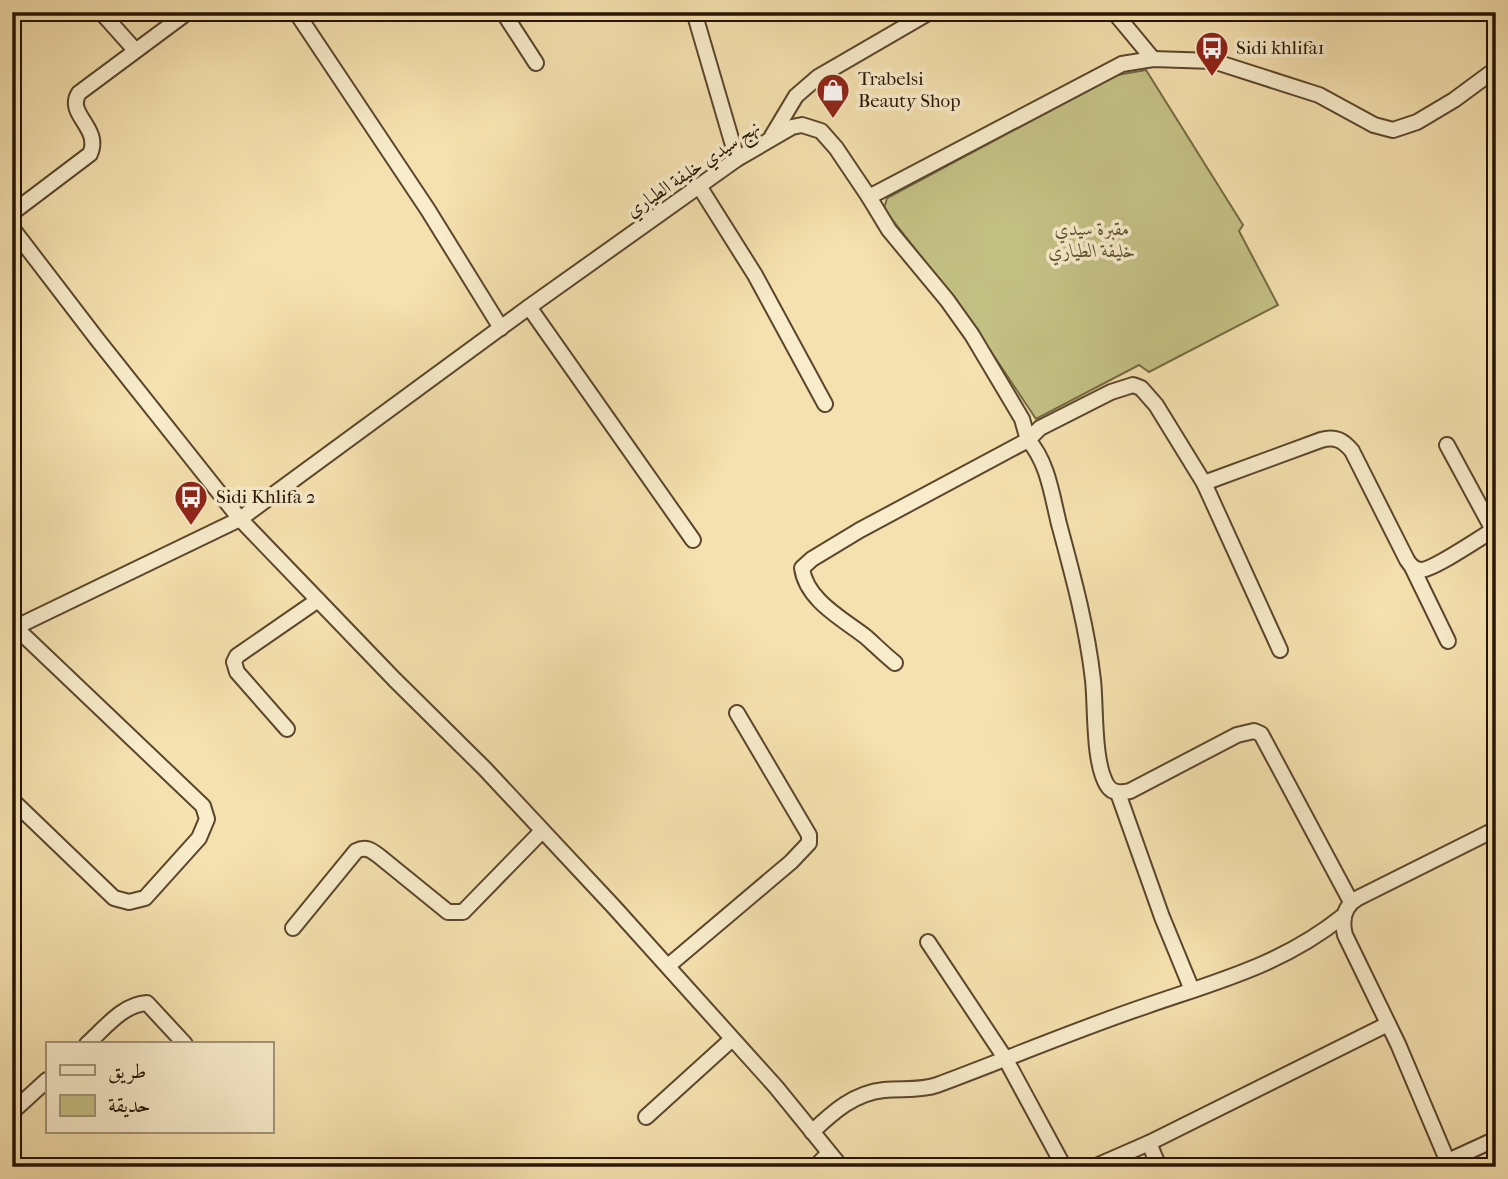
<svg xmlns="http://www.w3.org/2000/svg" width="1508" height="1179" viewBox="0 0 1508 1179" font-family="'IM FELL French Canon',Amiri,serif">
	<rect width="100%" height="100%" fill="#f5e1af"/>
	<filter id="stains"><feTurbulence type="fractalNoise" baseFrequency=".00286" numOctaves="4"/><feColorMatrix values="0 0 0 0 .2 0 0 0 0 .09 0 0 0 0 .02 0 0 0 .5 -.17"/></filter>
	<radialGradient id="worn" r=".72"><stop offset=".6" stop-color="#630" stop-opacity="0"/><stop offset="1" stop-color="#630" stop-opacity=".3"/></radialGradient>
	<polygon fill="#c4c185" stroke="#756a43" stroke-width="2" points="1146,70 1243,225 1239,231 1278,305 1149,372 1139,365 1036,419 966,314 884,209 887,198 1117,75"/>
	<g fill="none" stroke-linecap="round" stroke-linejoin="round">
		<defs>
			<g id="minor">
				<polyline points="101,12 135,50"/>
				<polyline points="296,12 428,210 501,328"/>
				<polyline points="503,12 536,63"/>
				<polyline points="694,12 737,159"/>
				<polyline points="1114,12 1153,59"/>
				<polyline points="772,136 796,96 818,77 930,12"/>
				<polyline points="699,186 755,275 825,404"/>
				<path d="M869 197 889 230 947 300 972 335 1022 419 1028 440 860 530 812 559 802 568C806 600 843 619 866 637 876 646 885 655 895 663"/>
				<path d="M12 213 90 154C102 128 65 114 79 93L188 12"/>
				<polyline points="12,228 97,339 240,519 395,680 485,769 614,907 776,1087 841,1167"/>
				<polyline points="529,307 693,540"/>
				<path d="M1204 483 1321 440C1335 436 1343 440 1352 451L1407 560C1410 565 1414 569 1420 570 1431 571 1480 538 1493 530L1447 445"/>
				<polyline points="1412,567 1448,641"/>
				<polyline points="12,629 240,519 529,307 737,159 792,127 802,125 821,131 836,148 869,197 1122,64 1153,59 1213,61 1319,95 1374,125 1393,130 1417,122 1454,100 1496,69"/>
				<path d="M1280 650 1204 483 1156 405 1141 388 1133 385 1111 392 1040 428 1028 440C1048 462 1052 496 1059 524 1073 576 1087 627 1093 680 1096 708 1093 762 1107 785 1112 794 1122 793 1130 791L1237 735 1254 731 1261 734 1351 902"/>
				<polyline points="287,729 237,672 234,662 237,656 318,600"/>
				<polyline points="1118,793 1162,917 1192,990"/>
				<polyline points="12,800 114,898 129,902 145,898 199,838 207,819 203,806 15,627"/>
				<path d="M293 928 356 851C366 846 371 850 379 856L448 912H463L542 831"/>
				<polyline points="928,942 1005,1058 1064,1167"/>
				<polyline points="668,966 791,862 809,843 809,835 737,713"/>
				<path d="M87 1044C104 1029 123 1004 147 1003L185 1044"/>
				<polyline points="12,1112 47,1080"/>
				<polyline points="646,1117 731,1040"/>
				<path d="M812 1132C833 1112 854 1093 884 1090 902 1088 920 1091 937 1085 1007 1059 1075 1030 1146 1006 1218 981 1282 965 1343 916"/>
				<polyline points="1149,1143 1159,1167"/>
				<polyline points="1448,1161 1496,1139"/>
				<polyline points="815,1167 829,1153"/>
				<polyline points="1094,1167 1149,1143 1388,1024"/>
				<path d="M1450 1167 1398 1044 1345 935C1341 920 1344 906 1358 898L1496 829"/>
			</g>
		</defs>
		<use href="#minor" stroke="#5a462c" stroke-width="18"/>
		<use href="#minor" stroke="#f8eccb" stroke-width="14"/>
	</g>
	<defs>
		<symbol id="bus-pin" viewBox="-11 -11 22 30"><path d="M0 17L-7.5 6A9.5 9.5 0 1 1 7.5 6Z" fill="#8f2418" stroke="#f8eccb"/><path d="M-5-6H5V4H4V6H2V4H-2V6H-4V4H-5ZM-3.5-4V0h7V-4ZM-3.5 1.2v1.5H-2V1.2ZM2 1.2v1.5H3.5V1.2Z" fill="#fff"/></symbol>
		<symbol id="shop-pin" viewBox="-11 -11 22 30"><path d="M0 17L-7.5 6A9.5 9.5 0 1 1 7.5 6Z" fill="#8f2418" stroke="#f8eccb"/><path d="M-5-2.5h2.3a2.7 3.5 0 0 1 5.4 0H5L5.5 6h-11ZM-1.5-2.5h3a1.5 2.3 0 0 0-3 0Z" fill="#fff"/></symbol>
	</defs>
	<g fill-rule="evenodd">
		<use href="#bus-pin" x="1193" y="29" width="38" height="52"/>
		<use href="#shop-pin" x="814" y="71" width="38" height="52"/>
		<use href="#bus-pin" x="172" y="478" width="38" height="52"/>
	</g>
	<g text-anchor="middle" dominant-baseline="central" stroke-width="7" stroke-linejoin="round" paint-order="stroke">
		<g font-size="19" fill="#261301" stroke="#f8eccb" text-anchor="start">
			<text x="1236" y="48">Sidi khlifa1</text>
			<text x="858" y="79">Trabelsi<tspan x="858" dy="22">Beauty Shop</tspan></text>
			<text x="216" y="497">Sidi Khlifa 2</text>
		</g>
		<g font-size="19" fill="#261301" stroke="#f8eccb">
			<text transform="translate(693 169) rotate(-34)">نهج سيدي خليفة الطياري</text>
		</g>
		<g font-size="19" font-style="italic" fill="#5d502f" stroke="#f8eccb">
			<text x="1092" y="229">مقبرة سيدي<tspan x="1092" dy="22">خليفة الطياري</tspan></text>
		</g>
	</g>
	<rect width="1508" height="1179" fill="none" stroke="#f5e1af" stroke-width="42"/>
	<rect x="14" y="14" width="1480" height="1151" fill="none" stroke="#261301" stroke-width="3.5"/>
	<rect x="21" y="21" width="1466" height="1137" fill="none" stroke="#261301" stroke-width="2"/>
	<rect x="46" y="1042" width="228" height="91" fill="#f8eccb" stroke="#a4957a" stroke-width="2"/>
	<rect x="60" y="1065" width="35" height="10" fill="#f8eccb" stroke="#a4957a" stroke-width="2"/>
	<text x="108" y="1078" font-size="21" fill="#261301">طريق</text>
	<rect x="60" y="1095" width="35" height="21" fill="#c4c185" stroke="#a4957a" stroke-width="2"/>
	<text x="108" y="1112" font-size="21" fill="#261301">حديقة</text>
	<rect width="100%" height="100%" filter="url(#stains)"/>
	<rect width="100%" height="100%" fill="url(#worn)"/>
</svg>
